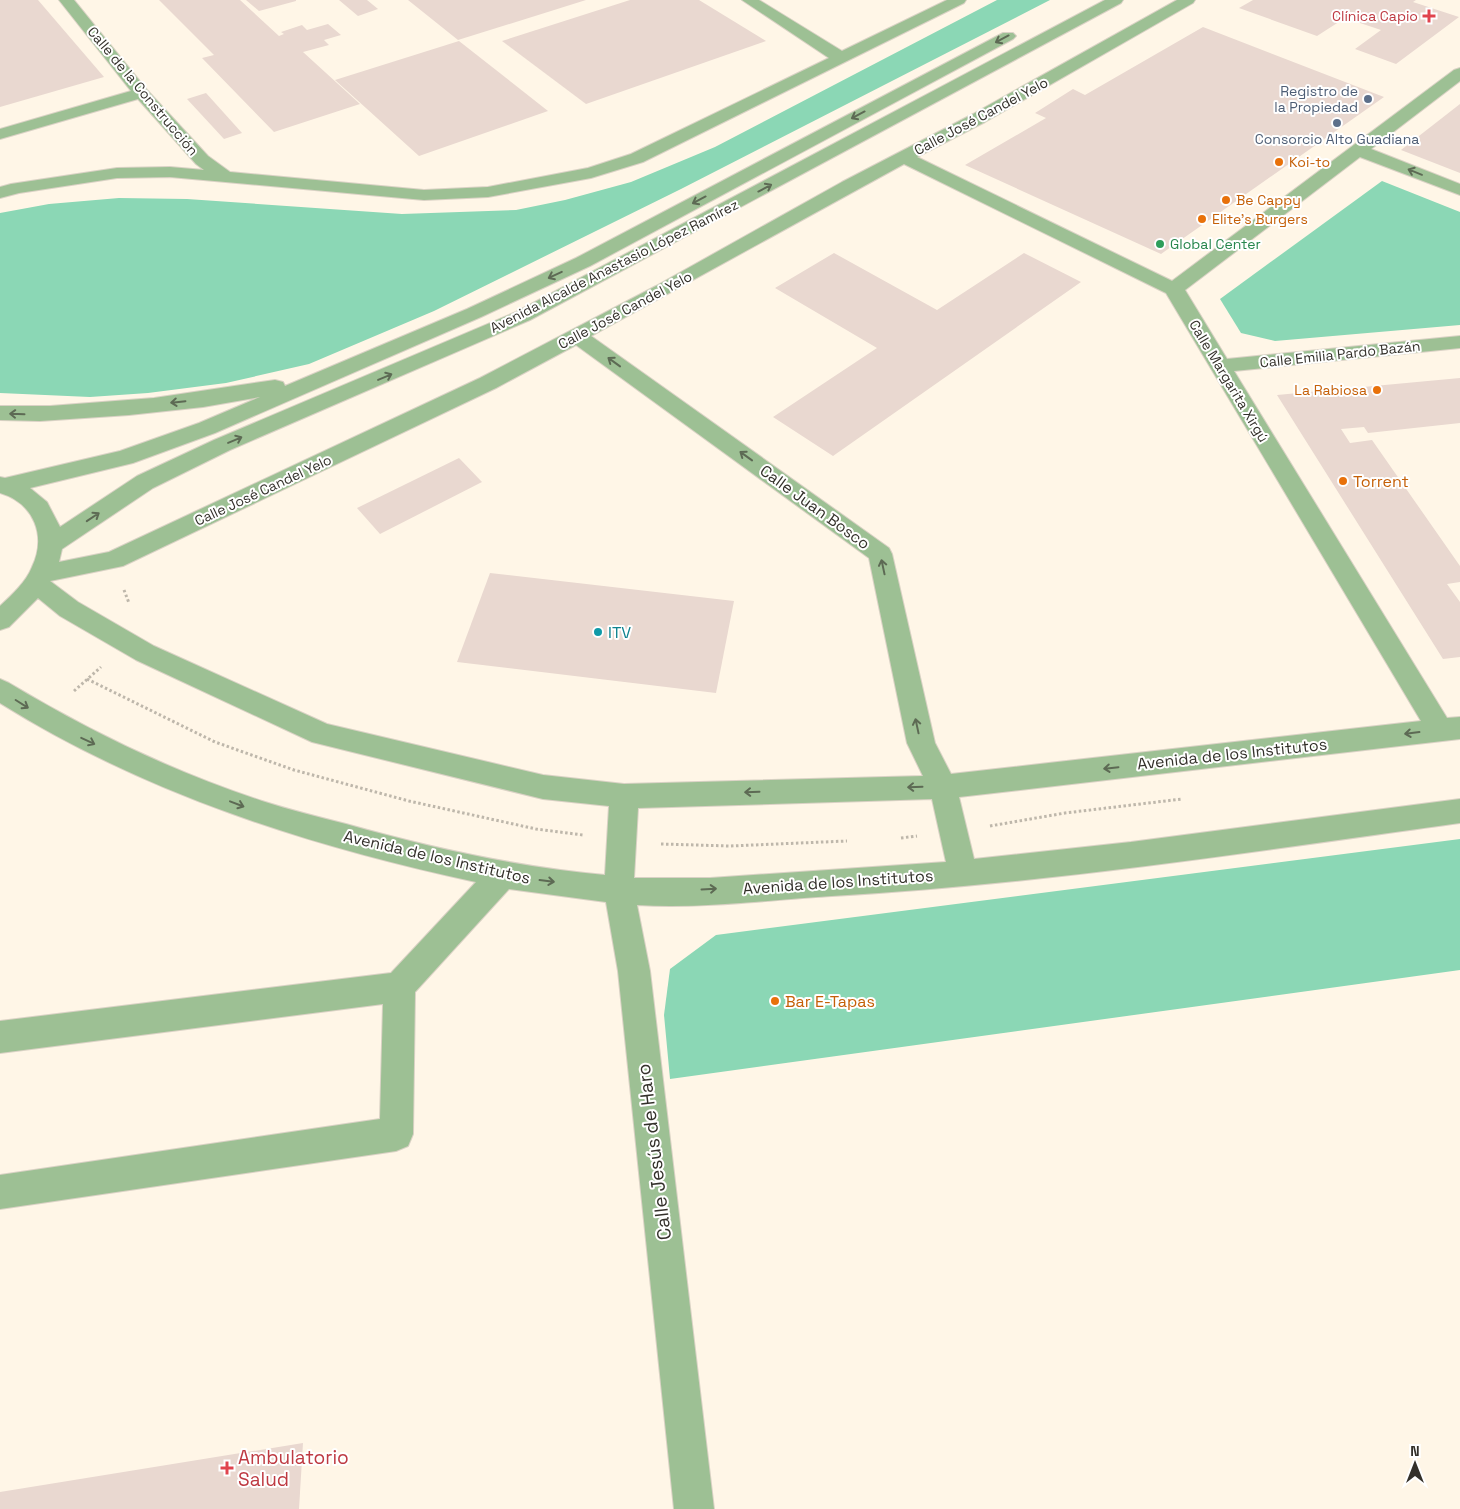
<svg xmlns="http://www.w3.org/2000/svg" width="1460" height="1509" viewBox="0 0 1460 1509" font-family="'Space Grotesk',sans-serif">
	<rect width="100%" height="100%" fill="#fff6e7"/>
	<g fill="#8bd7b5">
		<polygon points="997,0 1050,0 681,189 434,311 309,364 226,383 148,393 90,397 0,393 0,213 49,204 119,198 187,199 402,214 516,210 565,200 631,182 715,147"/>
		<polygon points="1382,181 1460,212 1460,325 1275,341 1241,333 1220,299"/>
		<polygon points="1460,839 1460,970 670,1079 664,1015 670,969 716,935"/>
	</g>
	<g fill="#e9d8d0">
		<polygon points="0,0 38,0 104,77 0,107"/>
		<polygon points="159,0 240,0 279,36 284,34 281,32 302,25 307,30 328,24 341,35 324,40 329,45 303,52 360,104 274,132 202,58 214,55"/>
		<polygon points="246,0 296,0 296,1 259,11"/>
		<polygon points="339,0 367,0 378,9 358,16"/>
		<polygon points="408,0 586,0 458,40"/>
		<polygon points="630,0 699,0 766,41 586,104 502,41"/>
		<polygon points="1253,0 1416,0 1413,2 1459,17 1396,64 1355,49 1381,30 1345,18 1317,36 1239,8"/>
		<polygon points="1203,27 1384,97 1161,254 965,165 1046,118 1035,113 1073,89 1085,95"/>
		<polygon points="459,41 548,111 419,156 335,80"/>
		<polygon points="206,93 242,133 224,139 187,99"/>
		<polygon points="1460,104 1460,173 1401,150"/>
		<polygon points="834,253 937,310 1024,253 1081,282 833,456 773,417 877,348 775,288"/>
		<polygon points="1460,378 1460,423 1368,433 1364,427 1341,429 1350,443 1372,440 1460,566 1460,582 1447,584 1460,602 1460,657 1443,659 1277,395"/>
		<polygon points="459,458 482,482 380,534 357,508"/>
		<polygon points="490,573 734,601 716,693 457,662"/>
		<polygon points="303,1443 299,1509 0,1509 0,1492"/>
	</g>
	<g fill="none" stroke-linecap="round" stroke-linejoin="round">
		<defs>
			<g id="minor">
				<polygon points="59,0 74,0 147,90 208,156 230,172 424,190 488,187 588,168 631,154 829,58 742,0 759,0 842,51 947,0 966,0 964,3 643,162 591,178 488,197 424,200 170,177 117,178 19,193 0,198 0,187 11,184 117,168 170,167 204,170 196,164 138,99 0,139 0,129 131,91"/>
				<path d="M1105 0H1123L1121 3 530 320 230 450 153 488 62 549 59 562 109 552 480 378 656 286 842 182 973 114 1177 0H1195L1193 3 985 122 917 157 1172 281 1454 70 1460 68V81L1371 149 1460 184V195L1360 157 1185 290 1227 359 1460 336V348L1234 371 1447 718 1460 717V739L959 797 974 859 1131 842 1460 799V823C1251 852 1043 884 832 896 767 900 701 909 637 905L650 971 714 1509H674L618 971 606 902 509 889 415 992 413 1134 408 1146 396 1151 0 1209V1175L380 1119 383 1004 0 1053V1021L391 973 476 882C309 846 146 794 0 703V679L9 683C89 731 173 772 262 801 290 810 318 817 346 824 431 848 517 867 605 875L609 806 543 799 312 742 136 660 60 616 38 598 9 627 0 630V606C12 595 26 582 32 567 47 536 34 503 0 493V477L5 478 120 451 199 423 260 397 203 407 129 415 40 421 0 420V406H50L154 398 275 380 283 382 285 386 467 309 576 258 1003 33H1013L1016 36 1013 39 590 266 481 317 215 433 133 463 30 488 47 502 60 527 137 476 214 440 516 312ZM904 164 1166 293 1421 721 951 774 935 743 892 554 889 548 591 336ZM576 345 869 558 907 743 923 776 624 784 543 775 327 724 154 646 78 602 50 581 123 566 496 388ZM932 799 946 862 710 878H634L638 808Z"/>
			</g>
		</defs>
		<use href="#minor" stroke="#dad2c5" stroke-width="2"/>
		<g stroke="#beb7ab" stroke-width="3" stroke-dasharray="2.5 2.5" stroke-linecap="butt">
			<polyline points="124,590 129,603"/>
			<polyline points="87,679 215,742 294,770 409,801 536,829 583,835"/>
			<polyline points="74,691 101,667"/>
			<polyline points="990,826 1065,813 1182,799"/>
			<polyline points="901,838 917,836"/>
			<polyline points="661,844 730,846 847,841"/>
		</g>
		<use href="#minor" fill="#9dc094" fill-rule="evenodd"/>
	</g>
	<defs><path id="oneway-shaft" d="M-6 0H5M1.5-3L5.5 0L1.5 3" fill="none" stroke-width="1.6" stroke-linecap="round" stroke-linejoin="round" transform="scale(1.25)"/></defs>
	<g stroke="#5d6a54">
		<use href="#oneway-shaft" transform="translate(1002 39) rotate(152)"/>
		<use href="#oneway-shaft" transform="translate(858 115) rotate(152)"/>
		<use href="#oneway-shaft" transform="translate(1415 172) rotate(-158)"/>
		<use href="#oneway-shaft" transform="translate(765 188) rotate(-28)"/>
		<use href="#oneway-shaft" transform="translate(699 200) rotate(152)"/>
		<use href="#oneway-shaft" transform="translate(555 275) rotate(155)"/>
		<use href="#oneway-shaft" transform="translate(614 362) rotate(-144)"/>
		<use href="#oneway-shaft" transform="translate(385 377) rotate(-23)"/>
		<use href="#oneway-shaft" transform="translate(178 402) rotate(174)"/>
		<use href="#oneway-shaft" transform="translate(17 414) rotate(-178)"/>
		<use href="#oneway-shaft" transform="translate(235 440) rotate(-23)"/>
		<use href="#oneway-shaft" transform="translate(746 456) rotate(-144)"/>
		<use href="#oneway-shaft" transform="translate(93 517) rotate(-34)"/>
		<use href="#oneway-shaft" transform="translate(883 567) rotate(-102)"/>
		<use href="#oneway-shaft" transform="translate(22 704) rotate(32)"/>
		<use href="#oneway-shaft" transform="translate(917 726) rotate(-102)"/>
		<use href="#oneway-shaft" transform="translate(1412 733) rotate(173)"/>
		<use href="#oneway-shaft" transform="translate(88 741) rotate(25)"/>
		<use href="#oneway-shaft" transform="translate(1111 768) rotate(174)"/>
		<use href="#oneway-shaft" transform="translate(915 787) rotate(178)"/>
		<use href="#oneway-shaft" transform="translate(752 792) rotate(178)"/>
		<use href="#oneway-shaft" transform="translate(237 804) rotate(21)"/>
		<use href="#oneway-shaft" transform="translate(547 881) rotate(7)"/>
		<use href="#oneway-shaft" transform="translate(709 889) rotate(-3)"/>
	</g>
	<g fill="#e0444e" stroke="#fff" stroke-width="2">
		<path d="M1426.5 8.5h5v5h5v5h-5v5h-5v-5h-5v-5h5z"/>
		<path d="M224.5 1460.5h5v5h5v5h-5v5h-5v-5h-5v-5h5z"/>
	</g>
	<g fill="#5c6f8a" stroke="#fff" stroke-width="2">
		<circle cx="1368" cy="99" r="5"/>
		<circle cx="1337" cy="123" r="5"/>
	</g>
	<g fill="#e8710a" stroke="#fff" stroke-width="2">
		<circle cx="1279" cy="162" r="5"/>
		<circle cx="1226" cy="200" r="5"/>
		<circle cx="1202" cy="219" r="5"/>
		<circle cx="1377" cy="390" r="5"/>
		<circle cx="1343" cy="481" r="5"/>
		<circle cx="775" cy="1001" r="5"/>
	</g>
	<circle fill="#2e9e5b" stroke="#fff" stroke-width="2" cx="1160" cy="244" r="5"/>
	<circle fill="#0f9aa8" stroke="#fff" stroke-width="2" cx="598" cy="632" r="5"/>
	<g text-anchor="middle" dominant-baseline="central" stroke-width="4" stroke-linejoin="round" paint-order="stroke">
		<g font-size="14" fill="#be3a42" stroke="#fff" text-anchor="end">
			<text x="1418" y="16">Clínica Capio</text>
		</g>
		<g font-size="14" fill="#33302a" stroke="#fff">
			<text transform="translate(143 91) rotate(50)">Calle de la Construcción</text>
			<text transform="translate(981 116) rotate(-28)">Calle José Candel Yelo</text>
			<text transform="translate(614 266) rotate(-27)">Avenida Alcalde Anastasio López Ramírez</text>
			<text transform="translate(625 310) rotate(-28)">Calle José Candel Yelo</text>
			<text transform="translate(1340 354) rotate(-6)">Calle Emilia Pardo Bazán</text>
			<text transform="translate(1229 381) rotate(59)">Calle Margarita Xirgú</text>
			<text transform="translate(263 490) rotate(-25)">Calle José Candel Yelo</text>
		</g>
		<g font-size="14" fill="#4e5e75" stroke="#fff" text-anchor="end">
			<text x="1358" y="91">Registro de<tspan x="1358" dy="16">la Propiedad</tspan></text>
			<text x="1337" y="139" text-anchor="middle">Consorcio Alto Guadiana</text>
		</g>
		<g font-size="14" fill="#c56008" stroke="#fff" text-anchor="start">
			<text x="1289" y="162">Koi-to</text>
			<text x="1236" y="200">Be Cappy</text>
			<text x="1212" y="219">Elite's Burgers</text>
			<text x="1367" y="390" text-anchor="end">La Rabiosa</text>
		</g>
		<g font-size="14" fill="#27864d" stroke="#fff" text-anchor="start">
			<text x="1170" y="244">Global Center</text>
		</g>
		<g font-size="16" fill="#c56008" stroke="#fff" text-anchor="start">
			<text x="1353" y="481">Torrent</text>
			<text x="785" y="1001">Bar E-Tapas</text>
		</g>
		<g font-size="16" fill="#33302a" stroke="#fff">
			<text transform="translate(815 507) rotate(36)">Calle Juan Bosco</text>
			<text transform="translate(1232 754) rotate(-6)">Avenida de los Institutos</text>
			<text transform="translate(437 857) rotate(13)">Avenida de los Institutos</text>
			<text transform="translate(838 882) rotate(-4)">Avenida de los Institutos</text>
		</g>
		<g font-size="16" fill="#0d838f" stroke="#fff" text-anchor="start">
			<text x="608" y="632">ITV</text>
		</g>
		<g font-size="19" fill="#33302a" stroke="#fff">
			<text transform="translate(654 1152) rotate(-97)">Calle Jesús de Haro</text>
		</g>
		<g font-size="19" fill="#be3a42" stroke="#fff" text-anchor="start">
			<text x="238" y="1457">Ambulatorio<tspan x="238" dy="22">Salud</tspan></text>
		</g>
	</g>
	<g transform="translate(1415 1464)" stroke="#ffffff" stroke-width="4" paint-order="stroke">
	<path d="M0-4L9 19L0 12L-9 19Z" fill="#33302a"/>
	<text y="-8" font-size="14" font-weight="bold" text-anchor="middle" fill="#33302a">N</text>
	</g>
</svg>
